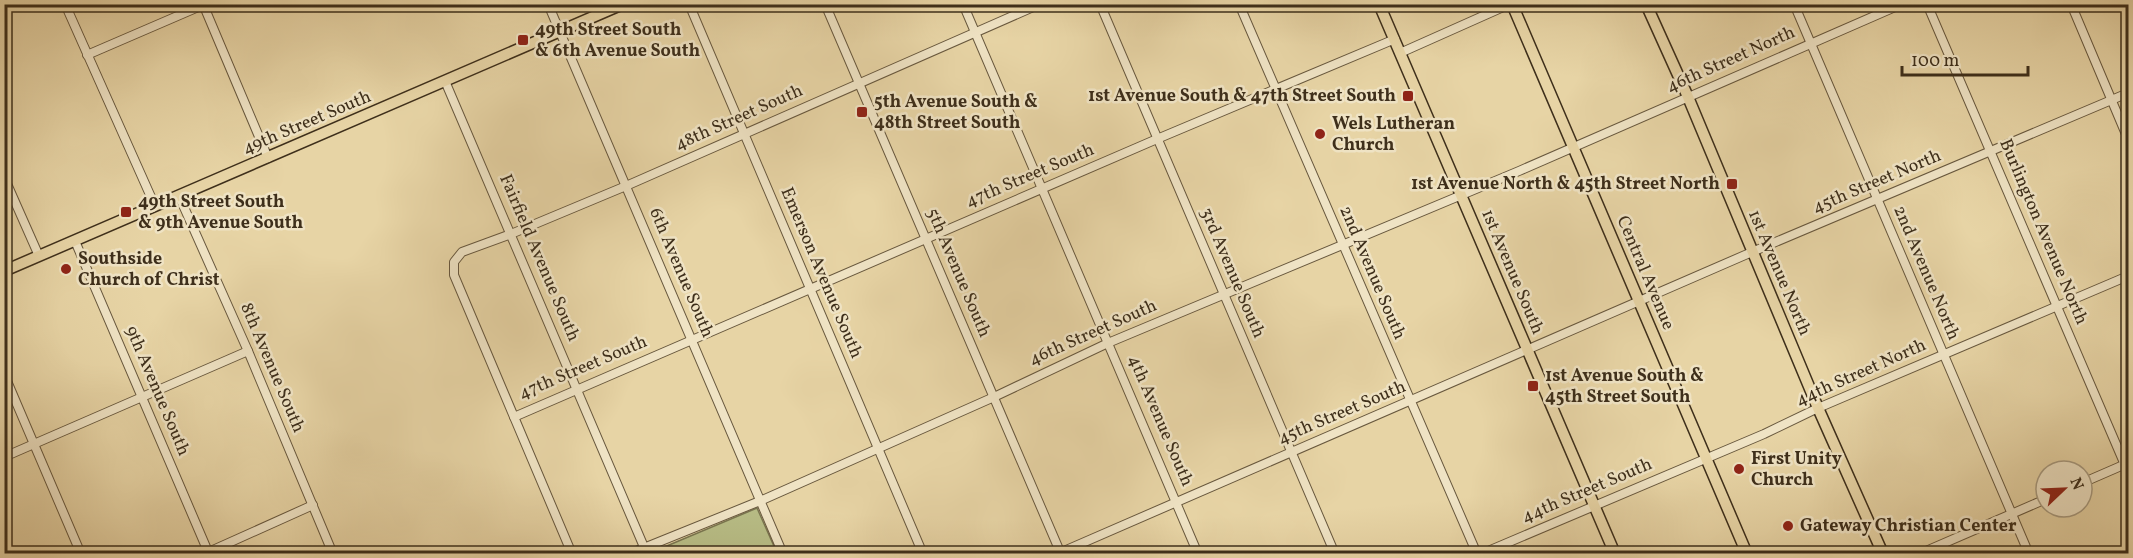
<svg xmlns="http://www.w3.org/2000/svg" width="2133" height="558" viewBox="0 0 2133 558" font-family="Vollkorn,serif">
	<rect width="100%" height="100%" fill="#e7d4a5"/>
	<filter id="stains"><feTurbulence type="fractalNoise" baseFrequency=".00333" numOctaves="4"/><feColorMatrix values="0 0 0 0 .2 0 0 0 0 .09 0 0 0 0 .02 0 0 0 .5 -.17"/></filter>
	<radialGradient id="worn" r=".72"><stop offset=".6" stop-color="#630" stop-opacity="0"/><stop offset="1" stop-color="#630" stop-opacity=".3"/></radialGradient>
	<polygon fill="#b7bc85" stroke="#7a7650" stroke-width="1.5" points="757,508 777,553 650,553"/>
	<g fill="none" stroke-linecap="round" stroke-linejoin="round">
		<defs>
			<g id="minor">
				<polyline points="65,4 155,206"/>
				<polyline points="203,4 268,158"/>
				<polyline points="548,4 783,554"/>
				<polyline points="689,4 923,554"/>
				<polyline points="825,4 1061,554"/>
				<polyline points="963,4 1198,554"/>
				<polyline points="1100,4 1335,554"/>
				<polyline points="1239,4 1477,554"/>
				<polyline points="1794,4 2029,554"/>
				<polyline points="1927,4 2128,472"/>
				<polyline points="2071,4 2128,139"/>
				<polyline points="1400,53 1510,4"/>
				<polyline points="87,55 203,5"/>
				<polyline points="445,81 644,547"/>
				<polyline points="4,177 39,256"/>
				<polyline points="179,196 248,351 333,554"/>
				<polyline points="75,241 209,554"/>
				<polyline points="4,374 81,554"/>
				<polyline points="514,417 1157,139 1395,39"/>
				<polyline points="4,457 248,351"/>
				<polyline points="2082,483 2128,463"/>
				<polyline points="204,554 313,505"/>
				<polyline points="572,554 454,275 454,262 462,252 511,234 626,186 1040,4"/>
				<polyline points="629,554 760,501 994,397 1108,343 1519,171 1902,4"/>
				<polyline points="1057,554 1752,252 2128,93"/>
				<polyline points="1481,554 1764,434 1818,408 2128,276"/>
				<polyline points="1919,554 2046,499"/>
			</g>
			<g id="major">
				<polyline points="1379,4 1615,554"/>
				<polyline points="1512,4 1747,554"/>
				<polyline points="1646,4 1688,97 1818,408 1883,554"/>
				<polyline points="4,271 623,4"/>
			</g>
		</defs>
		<use href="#minor" stroke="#68583e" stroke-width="10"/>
		<use href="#major" stroke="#3e2f1b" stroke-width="13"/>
		<use href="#minor" stroke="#efe3c4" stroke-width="8"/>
		<use href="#major" stroke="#e7d4a5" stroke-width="10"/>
	</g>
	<g fill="#8f2418" stroke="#efe3c4" stroke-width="2">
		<rect x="517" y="34" width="12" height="12" rx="3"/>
		<rect x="1402" y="90" width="12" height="12" rx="3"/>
		<rect x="856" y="106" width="12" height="12" rx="3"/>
		<circle cx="1320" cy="134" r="6"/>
		<rect x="1726" y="178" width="12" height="12" rx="3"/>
		<rect x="120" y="206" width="12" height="12" rx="3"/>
		<circle cx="66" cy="269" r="6"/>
		<rect x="1527" y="380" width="12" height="12" rx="3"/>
		<circle cx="1739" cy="469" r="6"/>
		<circle cx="1788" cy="526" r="6"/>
	</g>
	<g text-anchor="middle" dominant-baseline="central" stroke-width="5" stroke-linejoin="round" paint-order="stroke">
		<g font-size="18" font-weight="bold" fill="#3e2f1b" stroke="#efe3c4" text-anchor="start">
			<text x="535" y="30">49th Street South<tspan x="535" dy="21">&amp; 6th Avenue South</tspan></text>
			<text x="1396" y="96" text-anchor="end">1st Avenue South &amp; 47th Street South</text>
			<text x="874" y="102">5th Avenue South &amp;<tspan x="874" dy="21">48th Street South</tspan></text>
			<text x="1332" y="124">Wels Lutheran<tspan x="1332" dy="21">Church</tspan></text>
			<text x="1720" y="184" text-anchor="end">1st Avenue North &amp; 45th Street North</text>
			<text x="138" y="202">49th Street South<tspan x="138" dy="21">&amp; 9th Avenue South</tspan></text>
			<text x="78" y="259">Southside<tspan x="78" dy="21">Church of Christ</tspan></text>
			<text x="1545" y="376">1st Avenue South &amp;<tspan x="1545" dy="21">45th Street South</tspan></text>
			<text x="1751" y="459">First Unity<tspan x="1751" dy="21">Church</tspan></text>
			<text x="1800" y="526">Gateway Christian Center</text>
		</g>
		<g font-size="18" fill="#3e2f1b" stroke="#efe3c4">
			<text transform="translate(1731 60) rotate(-24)">46th Street North</text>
			<text transform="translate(739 118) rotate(-24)">48th Street South</text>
			<text transform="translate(307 123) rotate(-23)">49th Street South</text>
			<text transform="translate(1030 176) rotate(-23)">47th Street South</text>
			<text transform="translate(1877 182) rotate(-23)">45th Street North</text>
			<text transform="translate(2043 232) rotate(67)">Burlington Avenue North</text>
			<text transform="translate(539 258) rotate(67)">Fairfield Avenue South</text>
			<text transform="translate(1512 272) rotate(67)">1st Avenue South</text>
			<text transform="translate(681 273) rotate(67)">6th Avenue South</text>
			<text transform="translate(821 273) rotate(67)">Emerson Avenue South</text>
			<text transform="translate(958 273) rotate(67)">5th Avenue South</text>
			<text transform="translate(1232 273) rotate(67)">3rd Avenue South</text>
			<text transform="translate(1372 273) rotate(67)">2nd Avenue South</text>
			<text transform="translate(1645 273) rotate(67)">Central Avenue</text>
			<text transform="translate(1779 273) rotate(67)">1st Avenue North</text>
			<text transform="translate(1926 273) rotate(67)">2nd Avenue North</text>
			<text transform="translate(1093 333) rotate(-24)">46th Street South</text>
			<text transform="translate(272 368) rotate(67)">8th Avenue South</text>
			<text transform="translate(583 368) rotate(-23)">47th Street South</text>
			<text transform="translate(1861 373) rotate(-24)">44th Street North</text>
			<text transform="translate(157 391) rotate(67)">9th Avenue South</text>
			<text transform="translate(1342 413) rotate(-23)">45th Street South</text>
			<text transform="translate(1160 421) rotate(67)">4th Avenue South</text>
			<text transform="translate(1587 491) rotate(-23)">44th Street South</text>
		</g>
	</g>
	<rect width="2133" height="558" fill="none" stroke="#e7d4a5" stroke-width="24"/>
	<rect x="6" y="6" width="2121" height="546" fill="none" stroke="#3e2f1b" stroke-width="3"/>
	<rect x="12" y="12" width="2109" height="534" fill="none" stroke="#3e2f1b" stroke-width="1.5"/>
	<g transform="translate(2064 489) rotate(67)"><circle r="28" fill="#efe3c4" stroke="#a89b80" stroke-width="1.5"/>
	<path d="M0-4.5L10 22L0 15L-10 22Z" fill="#8f2418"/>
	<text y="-9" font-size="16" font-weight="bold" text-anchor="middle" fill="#3e2f1b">N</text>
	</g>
	<path d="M1902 66v9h126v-9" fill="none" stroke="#3e2f1b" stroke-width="3"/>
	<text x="1911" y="66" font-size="18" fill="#3e2f1b" stroke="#efe3c4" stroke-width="4.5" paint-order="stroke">100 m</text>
	<rect width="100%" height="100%" filter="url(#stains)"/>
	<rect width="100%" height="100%" fill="url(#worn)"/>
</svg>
